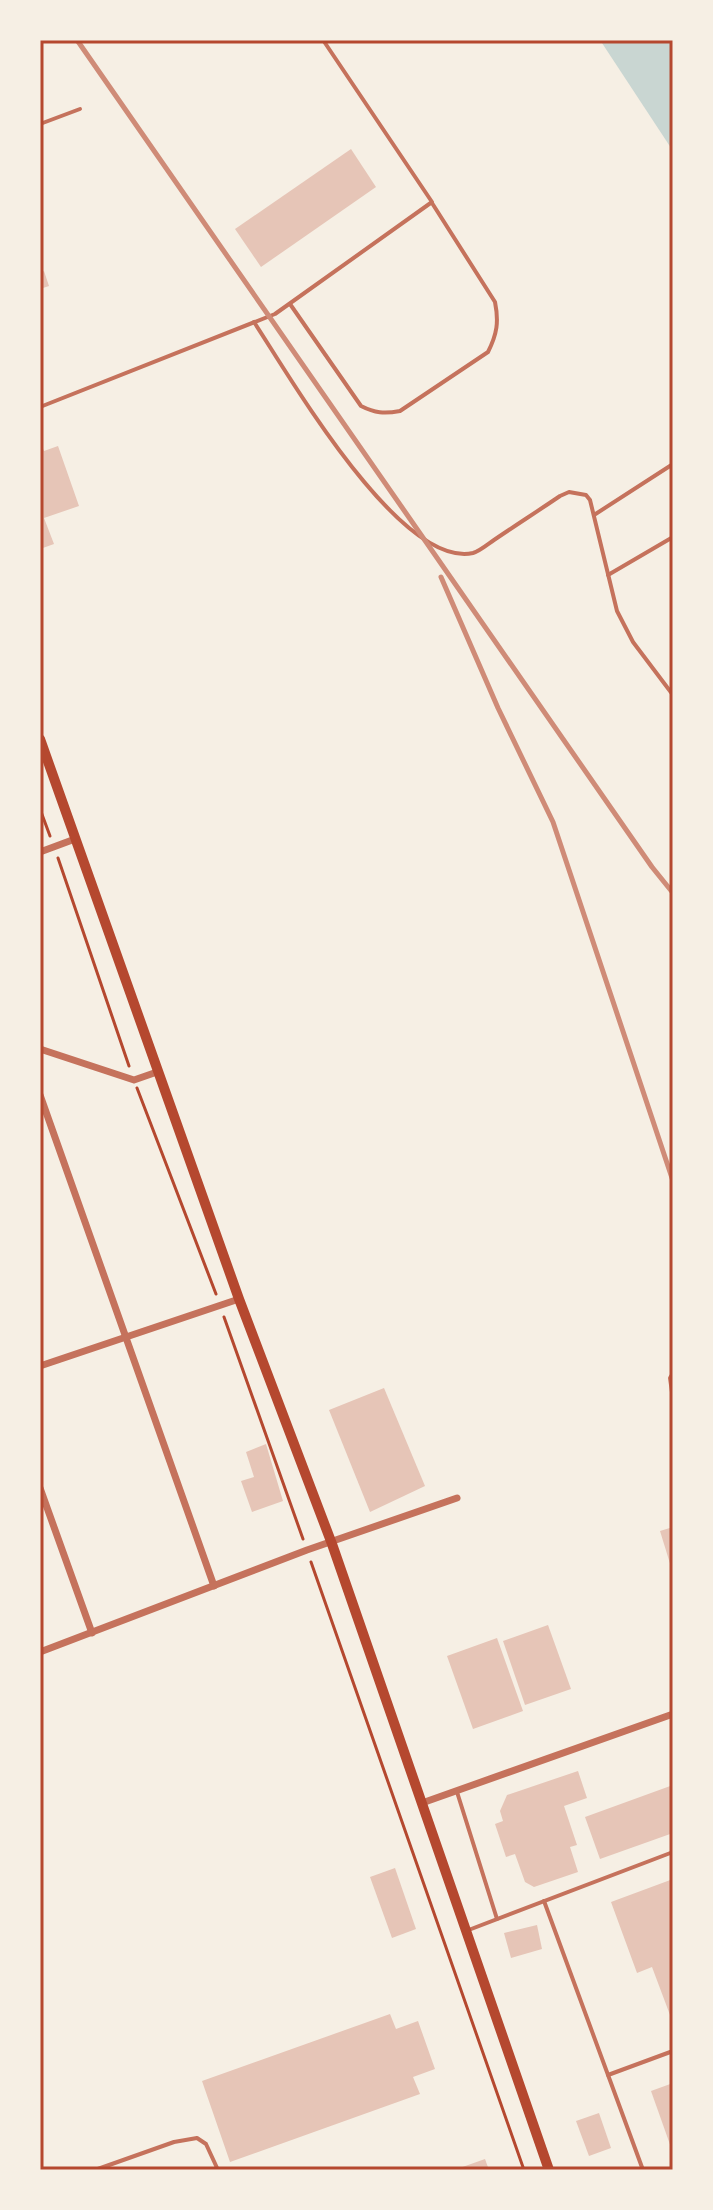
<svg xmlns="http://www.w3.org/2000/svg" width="713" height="2210" viewBox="0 0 713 2210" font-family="'Open Sans',sans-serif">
	<rect width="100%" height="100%" fill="#f6efe4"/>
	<polygon fill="#c9d6d2" points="600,40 673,40 673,151"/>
	<g fill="#e6c5b7">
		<polygon points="351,149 376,187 261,267 235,229"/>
		<polygon points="44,271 49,286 40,289 40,273"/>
		<polygon points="40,442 44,451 58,446 79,506 44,518 54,544 40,549"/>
		<polygon points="384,1388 425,1486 370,1512 329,1410"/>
		<polygon points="266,1444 283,1501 252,1512 241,1481 254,1477 246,1452"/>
		<polygon points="673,1527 673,1569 672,1570 660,1531"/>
		<polygon points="548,1625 571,1689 525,1705 503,1641"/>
		<polygon points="497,1638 523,1711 473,1729 447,1656"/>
		<polygon points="578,1771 587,1798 564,1806 577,1845 570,1847 578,1872 534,1887 525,1882 515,1854 506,1857 495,1824 503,1821 500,1811 507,1795"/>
		<polygon points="673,1785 673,1833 600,1859 585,1817"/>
		<polygon points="395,1868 416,1929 392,1938 370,1877"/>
		<polygon points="673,1879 673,2023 652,1967 637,1973 611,1902"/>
		<polygon points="537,1925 542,1949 511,1958 504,1933"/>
		<polygon points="390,2014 396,2029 418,2021 435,2069 413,2077 420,2094 230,2162 202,2081"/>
		<polygon points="673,2083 673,2153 651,2091"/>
		<polygon points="599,2113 611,2148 589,2156 576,2121"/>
		<polygon points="485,2159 489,2170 454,2170"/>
	</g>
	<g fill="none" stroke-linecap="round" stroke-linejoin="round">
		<g stroke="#b5482f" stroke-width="3">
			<polyline points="40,809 50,836"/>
			<polyline points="58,858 129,1066"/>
			<polyline points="137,1088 216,1294"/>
			<polyline points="224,1317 303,1539"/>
			<polyline points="311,1562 524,2170"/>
		</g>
		<g stroke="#c5725c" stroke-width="4">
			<polyline points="40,124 80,109"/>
			<path d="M290 304 361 406C375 413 384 414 400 411L488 352C497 334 499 322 495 302L432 203"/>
			<path d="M254 322C289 375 400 569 473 553 480 551 488 544 494 540 516 525 538 511 560 496L569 492 586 495 590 500 617 611 633 642 673 695"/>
			<polyline points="40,407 275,314 432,202 323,40"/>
			<polyline points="594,515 673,464"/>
			<polyline points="608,575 673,537"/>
			<polyline points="673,1373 670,1378 673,1399"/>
			<polyline points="457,1792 497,1919"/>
			<polyline points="544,1901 643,2170"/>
			<polyline points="466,1931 673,1852"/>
			<polyline points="608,2075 673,2051"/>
			<polyline points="95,2170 174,2142 197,2138 206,2144 218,2170"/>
		</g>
		<g stroke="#c5725c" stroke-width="7">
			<polyline points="40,852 75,839"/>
			<polyline points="40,1049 134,1080 157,1072"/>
			<polyline points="40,1095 214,1586"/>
			<polyline points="40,1366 239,1299"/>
			<polyline points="40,1488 92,1633"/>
			<polyline points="40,1652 307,1550 457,1498"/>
			<polyline points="422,1803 673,1714"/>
		</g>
		<polyline stroke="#b5482f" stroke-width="10" points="40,739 239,1299 332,1544 549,2170"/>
		<g stroke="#cf8b77" stroke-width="5">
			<polyline points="77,40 652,867 673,893"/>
			<polyline points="441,577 498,708 553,822 673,1181"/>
		</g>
	</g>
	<rect width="713" height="2210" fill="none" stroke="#f6efe4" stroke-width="84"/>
	<rect x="42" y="42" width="629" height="2126" fill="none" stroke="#b5482f" stroke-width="3"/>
</svg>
